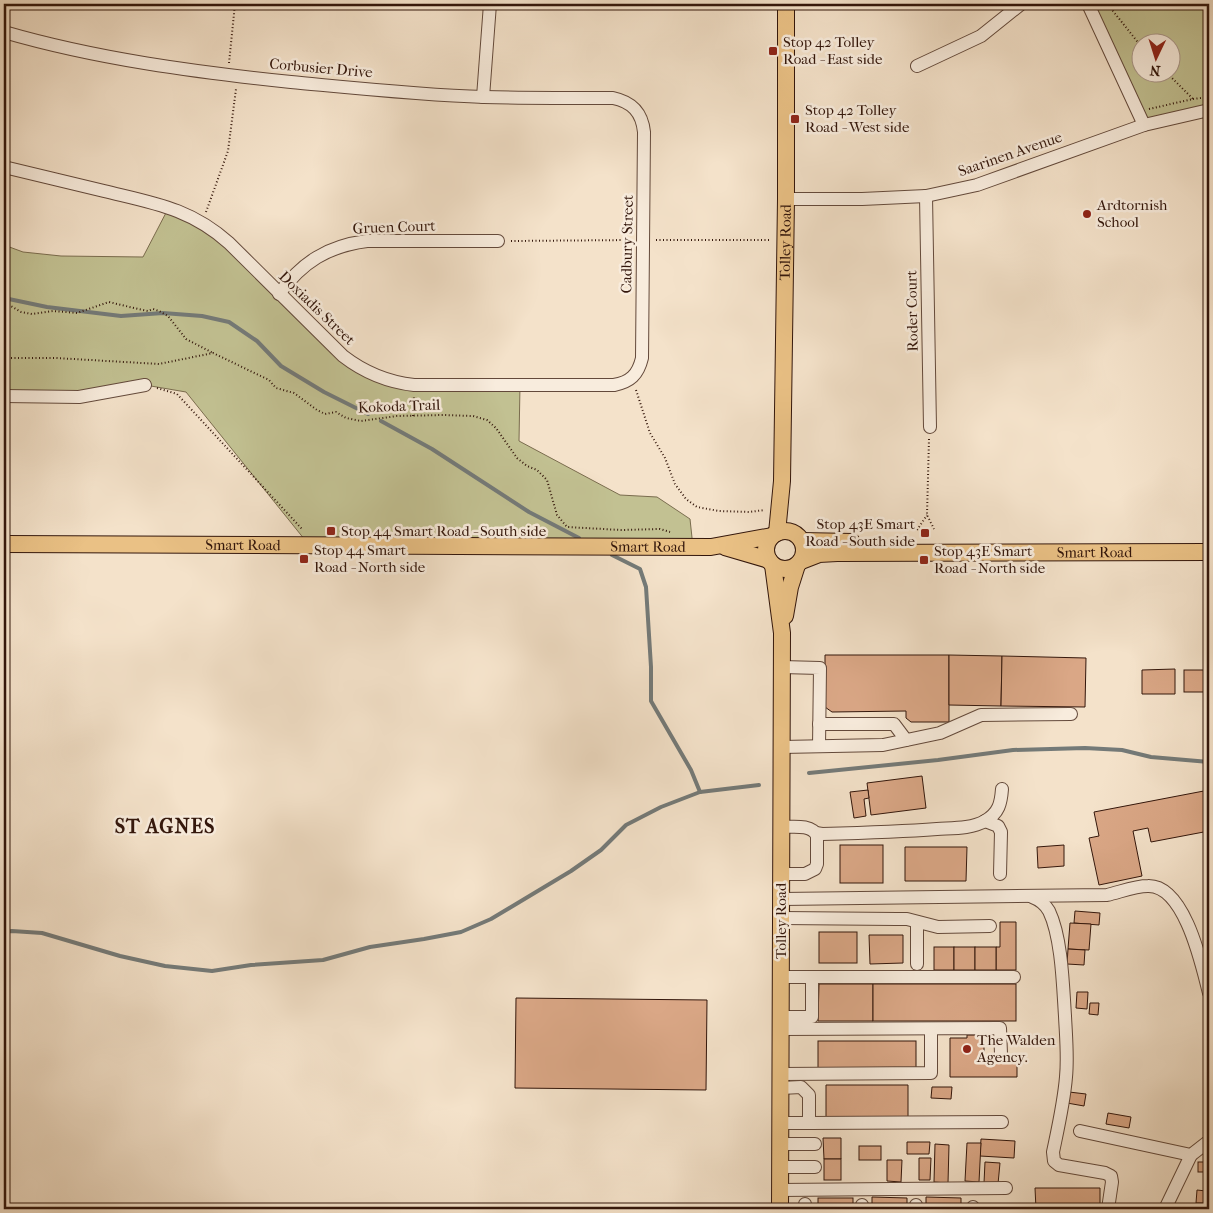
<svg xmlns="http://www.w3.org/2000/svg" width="1213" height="1213" viewBox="0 0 1213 1213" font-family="'IM FELL French Canon',serif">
	<rect width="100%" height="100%" fill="#f4e2ca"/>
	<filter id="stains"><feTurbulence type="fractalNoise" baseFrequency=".004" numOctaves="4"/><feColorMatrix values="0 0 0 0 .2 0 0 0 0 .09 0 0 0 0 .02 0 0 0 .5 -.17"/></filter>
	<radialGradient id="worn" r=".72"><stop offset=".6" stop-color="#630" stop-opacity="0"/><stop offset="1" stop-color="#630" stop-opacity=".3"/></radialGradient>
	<g fill="#c2c192" stroke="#7a6c4e" fill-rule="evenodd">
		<path d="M1088 4H1209V110L1144 125ZM1140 42H1170V72H1140Z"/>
		<polygon points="169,207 203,223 343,356 395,382 520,385 519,441 620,495 657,497 690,519 693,547 309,545 186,392 145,385 79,397 4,396 4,245 23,252 61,256 143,257"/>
	</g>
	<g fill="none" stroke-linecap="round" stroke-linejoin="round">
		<g stroke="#747a78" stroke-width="4">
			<polyline points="4,298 47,307 121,316 163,313 202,316 229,322 257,341 281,366 324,392 368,414"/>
			<polyline points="381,421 432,449 529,512 579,538"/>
			<polyline points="612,555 640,569 646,587 651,667 651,701 691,770 700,792"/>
			<polyline points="809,773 938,760 1013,750 1085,748 1122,750 1151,757 1209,762"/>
			<polyline points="4,932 12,931 42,933 120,956 165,966 212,971 251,965 323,960 370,947 424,939 461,932 491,919 571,871 601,850 626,825 661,807 700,792 759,785"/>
		</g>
	</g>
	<g fill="#daa786" stroke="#33160b">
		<polygon points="825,655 949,655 949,722 911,722 906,718 906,711 832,712 825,707"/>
		<polygon points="949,655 1002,656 1001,706 949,705"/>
		<polygon points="1002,656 1086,658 1085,707 1001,706"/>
		<polygon points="1175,669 1175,694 1142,694 1142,670"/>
		<rect x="1184" y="670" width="25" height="22"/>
		<polygon points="922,776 926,808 871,815 867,783"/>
		<polygon points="868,790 869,798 864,799 866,816 854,818 850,792"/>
		<polygon points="1209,790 1209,831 1151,842 1148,828 1133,831 1142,876 1099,885 1089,838 1099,836 1094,812"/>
		<rect x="840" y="845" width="43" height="38"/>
		<polygon points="1064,845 1064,866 1038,868 1037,847"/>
		<polygon points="905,847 967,847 966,881 905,881"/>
		<polygon points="1075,911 1100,913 1099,925 1074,923"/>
		<polygon points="1000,922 1016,922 1016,970 996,970 996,947 1000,947"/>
		<polygon points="1070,923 1091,924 1089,950 1068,949"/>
		<rect x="819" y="932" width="38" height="31"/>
		<polygon points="869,935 903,935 903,963 870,964"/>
		<rect x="934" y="947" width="20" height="23"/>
		<rect x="954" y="947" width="21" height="23"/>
		<rect x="975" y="947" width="21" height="23"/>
		<polygon points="1068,949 1085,950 1084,965 1067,964"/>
		<polygon points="819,984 873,984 873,1021 818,1021"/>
		<rect x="873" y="984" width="143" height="37"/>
		<polygon points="1077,992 1088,992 1087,1009 1076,1008"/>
		<polygon points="516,998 707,1000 706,1090 515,1088"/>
		<polygon points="1090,1003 1099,1003 1098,1015 1089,1014"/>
		<polygon points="967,1035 984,1035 984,1062 1017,1062 1017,1077 950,1077 950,1038 967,1038"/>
		<rect x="818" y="1041" width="98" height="27"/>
		<polygon points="826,1085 908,1085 908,1117 826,1118"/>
		<polygon points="932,1087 952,1087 951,1099 931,1098"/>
		<polygon points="1069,1092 1086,1094 1084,1106 1067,1103"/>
		<polygon points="1108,1113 1131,1117 1129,1128 1106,1124"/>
		<polygon points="823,1138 841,1138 841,1159 824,1159"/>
		<polygon points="981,1139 1015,1141 1014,1158 980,1156"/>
		<polygon points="907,1142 930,1142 929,1154 907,1154"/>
		<polygon points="967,1143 981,1143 979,1182 965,1181"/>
		<polygon points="935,1144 949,1145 948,1183 934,1182"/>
		<rect x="859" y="1146" width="22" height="14"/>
		<polygon points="919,1158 931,1158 930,1180 919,1180"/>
		<rect x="824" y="1159" width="17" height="21"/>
		<polygon points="887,1160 902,1160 901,1182 887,1181"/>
		<polygon points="985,1162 1000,1163 998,1184 984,1183"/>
		<rect x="1198" y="1162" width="7" height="10"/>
		<polygon points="1035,1188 1100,1188 1100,1209 1036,1209"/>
		<polygon points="1197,1190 1206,1191 1206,1203 1196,1203"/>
		<polygon points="872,1197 907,1198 907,1209 872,1209"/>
		<polygon points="926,1197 961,1198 961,1209 926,1209"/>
		<rect x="818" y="1198" width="35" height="11"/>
	</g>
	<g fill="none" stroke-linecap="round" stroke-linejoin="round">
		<defs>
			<g id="minor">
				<polyline points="1088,4 1144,125"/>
				<path d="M4 32C97 59 195 72 291 82 355 88 420 95 484 97 527 98 570 98 613 98 632 102 642 112 644 132L642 358C638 375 630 382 614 385H414C387 382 365 373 343 356L229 243C190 208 153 203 104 191 71 183 37 175 4 167"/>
				<polyline points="917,66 981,36 1021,4"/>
				<polyline points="483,97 490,4"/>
				<polyline points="926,196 930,427"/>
				<polyline points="786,199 862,199 926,196 977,185 1144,125 1209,110"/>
				<path d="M279 294C302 262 328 246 367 241H498"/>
				<polyline points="4,396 79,397 145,385"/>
				<polyline points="782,667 820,668 819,746"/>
				<polyline points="819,724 894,724 906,740"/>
				<polyline points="782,747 883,745 940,733 981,715 1071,714"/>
				<polyline points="985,821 998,826 1001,832 1000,874"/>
				<path d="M816 833 822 834C860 833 898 832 937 829 952 828 971 829 985 821 999 813 1001 803 1002 789"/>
				<path d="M782 874H805L815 869 817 864V836C812 824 793 827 782 827"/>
				<path d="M1032 897C1040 900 1045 904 1049 911 1062 938 1063 987 1065 1016 1066 1037 1068 1057 1066 1077 1064 1102 1058 1128 1053 1152L1054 1161 1059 1165 1105 1173 1111 1176 1112 1182 1108 1209"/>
				<path d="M782 899 1107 895C1120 892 1135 886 1148 886 1185 885 1202 966 1209 993"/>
				<polyline points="781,918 897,919 907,919 938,927 990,926"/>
				<polyline points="917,964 917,922"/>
				<polyline points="781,977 1014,977"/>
				<polyline points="781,1017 812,1017 812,977"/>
				<polyline points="781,1029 1000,1028 1001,1054"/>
				<polyline points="781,1074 931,1073 931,1029"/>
				<polyline points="780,1123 809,1123 809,1095 801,1087 781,1088"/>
				<polyline points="809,1123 1002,1122"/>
				<polyline points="1080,1131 1191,1155 1209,1141"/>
				<polyline points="780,1144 815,1144"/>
				<polyline points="780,1167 815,1167"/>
				<polyline points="780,1190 1006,1188"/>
				<polyline points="805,1209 805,1204"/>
				<polyline points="862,1209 862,1205"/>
				<polyline points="916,1209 916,1205"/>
				<polyline points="973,1209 973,1207"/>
				<polyline points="1165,1209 1191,1155"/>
			</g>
			<g id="major">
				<circle cx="785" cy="550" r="19"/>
				<path id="s1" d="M777 533 782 481 786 199V4"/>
				<polyline points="802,541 852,542"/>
				<path id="s2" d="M4 544 711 547 772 536"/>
				<polyline points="725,547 769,560"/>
				<path id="s3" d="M801 561 819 554 837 553 1209 552"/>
				<polyline points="773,565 782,633 780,1209"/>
				<polyline points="785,616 790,587 797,565"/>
			</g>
		</defs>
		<use href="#minor" stroke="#63493b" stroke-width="14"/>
		<use href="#major" stroke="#33160b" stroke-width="18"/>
		<g stroke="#33160b" stroke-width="2" stroke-dasharray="1 2.5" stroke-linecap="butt">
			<polyline points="1110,4 1113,11 1140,45"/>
			<polyline points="229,63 235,4"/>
			<polyline points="1193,99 1209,97"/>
			<polyline points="1149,109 1193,99 1166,72"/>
			<polyline points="206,212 228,151 236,89"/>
			<polyline points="656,240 769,240"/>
			<polyline points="511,241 631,240"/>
			<polyline points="4,295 9,305 21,312 32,314 53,311 77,313 109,302 138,309 148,311 153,309 159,311 168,316 186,339 213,353"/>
			<polyline points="4,358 56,358 159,364 213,353 269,380 276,388 294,393 317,410 325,414 336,412 346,418 361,421 397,416 443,415 473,416 487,420 496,428 517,458 527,466 537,470 547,480 557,515 567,527 621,530 660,529 670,532"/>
			<polyline points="157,388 177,394 302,529"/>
			<polyline points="636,390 650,433 665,458 675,484 686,499 697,507 719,511 749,512 765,510"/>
			<polyline points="413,416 414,396"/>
			<polyline points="929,439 927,515 934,529"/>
			<polyline points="917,530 927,515"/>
		</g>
		<use href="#minor" stroke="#f8ecdd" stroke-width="12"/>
		<use href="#major" stroke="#eac185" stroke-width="16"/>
	</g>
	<g fill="#8f2418" stroke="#f8ecdd" stroke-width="2">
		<rect x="768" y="46" width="10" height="10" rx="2.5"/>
		<rect x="790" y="114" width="10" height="10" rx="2.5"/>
		<circle cx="1087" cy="214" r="5"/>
		<rect x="326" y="526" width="10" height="10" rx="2.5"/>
		<rect x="920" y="528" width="10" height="10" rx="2.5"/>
		<rect x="299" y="554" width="10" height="10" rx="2.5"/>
		<rect x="919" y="555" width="10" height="10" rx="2.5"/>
		<circle cx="967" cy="1049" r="5"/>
	</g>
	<g text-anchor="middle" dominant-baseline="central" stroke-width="5" stroke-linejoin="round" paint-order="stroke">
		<g font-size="15" fill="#33160b" stroke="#f8ecdd" text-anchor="start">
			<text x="783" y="42">Stop 42 Tolley<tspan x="783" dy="17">Road - East side</tspan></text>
			<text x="805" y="110">Stop 42 Tolley<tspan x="805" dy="17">Road - West side</tspan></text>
			<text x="1097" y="205">Ardtornish<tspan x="1097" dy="17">School</tspan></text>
			<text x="915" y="524" text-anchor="end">Stop 43E Smart<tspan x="915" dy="17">Road - South side</tspan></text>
			<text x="341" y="531">Stop 44 Smart Road - South side</text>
			<text x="314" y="550">Stop 44 Smart<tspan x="314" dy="17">Road - North side</tspan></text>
			<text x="934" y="551">Stop 43E Smart<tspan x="934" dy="17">Road - North side</tspan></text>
			<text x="977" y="1040">The Walden<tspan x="977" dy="17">Agency.</tspan></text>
		</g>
		<g font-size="15" fill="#33160b" stroke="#f8ecdd">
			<text transform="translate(321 68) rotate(5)">Corbusier Drive</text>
			<text transform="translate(1010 154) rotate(-19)">Saarinen Avenue</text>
			<text transform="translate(394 227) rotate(-2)">Gruen Court</text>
			<text stroke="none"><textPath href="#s1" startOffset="291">Tolley Road</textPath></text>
			<text transform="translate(627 244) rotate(-89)">Cadbury Street</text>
			<text transform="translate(317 308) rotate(44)">Doxiadis Street</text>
			<text transform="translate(912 311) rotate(-91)">Roder Court</text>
			<text transform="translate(399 406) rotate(-2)">Kokoda Trail</text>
			<text stroke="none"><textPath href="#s2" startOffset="239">Smart Road</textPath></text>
			<text stroke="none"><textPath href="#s2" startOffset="644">Smart Road</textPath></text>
			<text stroke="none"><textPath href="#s3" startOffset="295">Smart Road</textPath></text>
			<text transform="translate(781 921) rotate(-90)">Tolley Road</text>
		</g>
		<g font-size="20" font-weight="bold" letter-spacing="1" fill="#33160b" stroke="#f8ecdd">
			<text x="165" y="826">ST AGNES</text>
		</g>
	</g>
	<rect width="1213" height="1213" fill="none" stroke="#f4e2ca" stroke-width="20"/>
	<rect x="5" y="5" width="1203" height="1203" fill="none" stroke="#33160b" stroke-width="2.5"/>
	<rect x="10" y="10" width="1193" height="1193" fill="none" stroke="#33160b"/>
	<g transform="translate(1156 58) rotate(184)"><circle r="24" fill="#f8ecdd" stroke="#a99689"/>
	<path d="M0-4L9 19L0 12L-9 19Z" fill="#8f2418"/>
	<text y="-8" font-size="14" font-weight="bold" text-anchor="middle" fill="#33160b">N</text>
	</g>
	<rect width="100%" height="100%" filter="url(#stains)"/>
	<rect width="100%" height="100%" fill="url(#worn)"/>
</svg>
